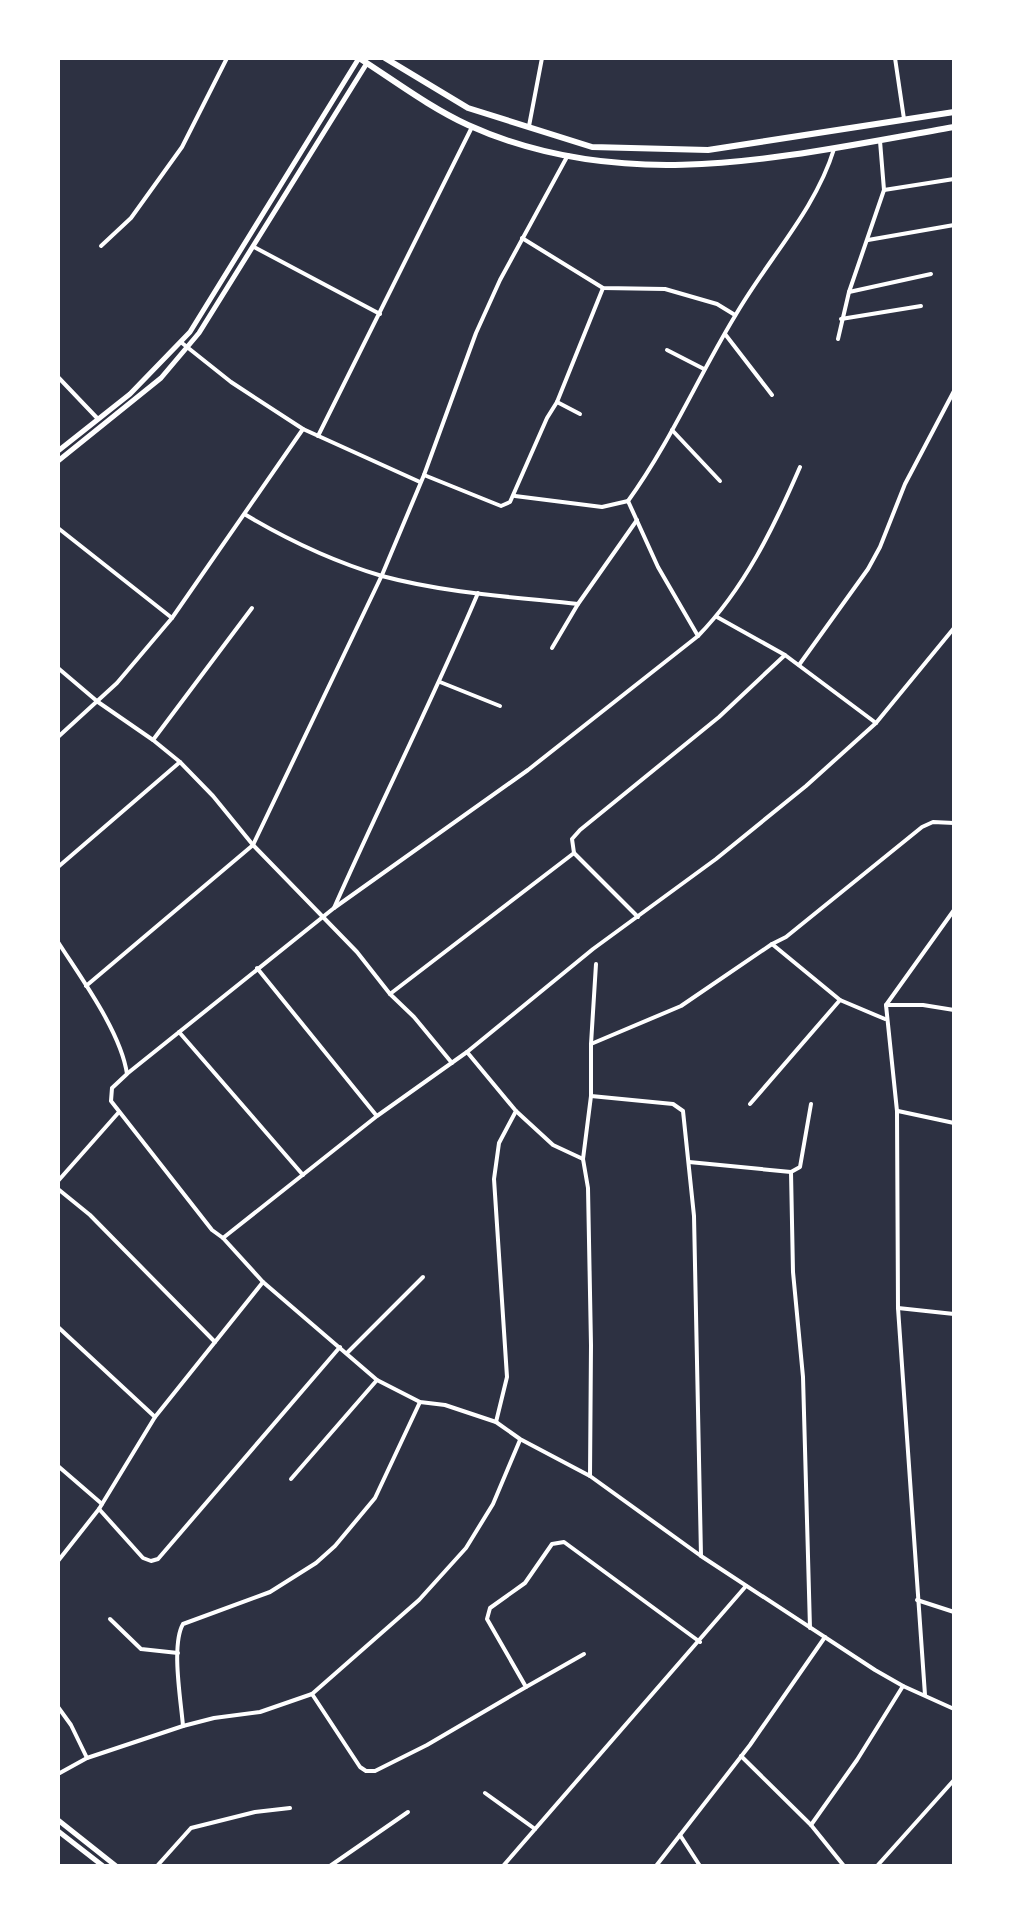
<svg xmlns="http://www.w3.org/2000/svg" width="1012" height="1924" viewBox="0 0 1012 1924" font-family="Cabin,sans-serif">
	<rect width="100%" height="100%" fill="#2d3142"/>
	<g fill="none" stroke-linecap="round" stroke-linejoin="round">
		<g stroke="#fff" stroke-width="4">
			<polyline points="895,58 904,119"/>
			<polyline points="529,126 542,58"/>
			<polyline points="884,190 954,179"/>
			<polyline points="522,238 603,288 665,289 717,304 735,315"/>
			<polyline points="868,240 954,225"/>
			<polyline points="101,246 131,218 182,147 227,58"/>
			<polyline points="254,247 380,314"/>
			<polyline points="849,292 931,274"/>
			<polyline points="841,319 921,306"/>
			<polyline points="725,334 772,395"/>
			<polyline points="838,339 849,292 884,190 880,141"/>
			<polyline points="182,343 231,382 303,429 420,482"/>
			<polyline points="667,350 704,369"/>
			<polyline points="58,377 98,419"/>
			<polyline points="557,402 580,414"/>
			<polyline points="672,430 720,481"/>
			<polyline points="318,436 472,127"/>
			<polyline points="424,475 501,506 510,502 547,418 557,402 603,288"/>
			<polyline points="515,496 602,507 628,501 658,567 698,636"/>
			<path d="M628 501C670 443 698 377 735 316 767 260 815 211 834 149"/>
			<path d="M246 515C288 540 335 562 382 576 445 593 513 597 578 604"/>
			<polyline points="58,528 172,618"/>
			<polyline points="717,617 785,655 876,723"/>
			<polyline points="552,648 578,604 637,520"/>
			<polyline points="799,665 868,569 880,547 905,484 954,391"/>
			<polyline points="58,668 98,702 153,740 180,762 213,796 253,845 357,952 390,994 414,1017 452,1063"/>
			<polyline points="440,682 500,706"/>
			<polyline points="58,737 117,683 172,618 303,429"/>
			<polyline points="153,740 252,608"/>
			<polyline points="574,853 638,917"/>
			<polyline points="58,867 180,762"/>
			<path d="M334 908C381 802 433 699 478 593"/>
			<path d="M58 942C81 978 121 1032 127 1074L112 1088 111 1101 212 1230 223 1238 263 1282 377 1380 420 1402 445 1405 496 1422 520 1439 590 1476 701 1556 875 1670 903 1686 954 1709"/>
			<polyline points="772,944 840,1000 885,1019"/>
			<polyline points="257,968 376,1115"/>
			<polyline points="86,986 253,845 382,575 424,475 476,333 500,280 568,155"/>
			<polyline points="390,994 574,853 572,839 580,830 719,717 785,655"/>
			<polyline points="886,1005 923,1005 954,1010"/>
			<polyline points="179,1032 303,1175"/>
			<polyline points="591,1044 596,964"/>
			<polyline points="467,1052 516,1111 499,1143 494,1179 507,1377 496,1422"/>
			<path d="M128 1073 334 908 528 770 698 636C744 589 774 527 800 467"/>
			<polyline points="591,1096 673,1104 683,1111 694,1216 701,1556"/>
			<polyline points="750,1104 840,1000"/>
			<polyline points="516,1111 553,1145 583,1159"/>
			<polyline points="898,1111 954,1123"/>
			<polyline points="689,1162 791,1172 800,1167 811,1104"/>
			<polyline points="791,1172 793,1272 803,1377 810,1628"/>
			<polyline points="58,1181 119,1112"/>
			<polyline points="58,1189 90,1215 215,1342"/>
			<polyline points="223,1238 377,1116 467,1052 593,949 716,859 806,786 876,723 954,628"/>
			<polyline points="898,1308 954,1314"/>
			<polyline points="58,1327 155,1417"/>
			<polyline points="347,1353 423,1277"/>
			<polyline points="58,1466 102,1504"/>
			<polyline points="590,1476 591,1345 588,1188 583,1159 591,1096 591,1044 681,1006 772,944 786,937 922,827 933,822 954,823"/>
			<polyline points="291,1479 377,1380"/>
			<polyline points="99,1509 143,1558 151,1561 158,1559 340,1347"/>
			<polyline points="58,1561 99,1509 155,1417 263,1282"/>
			<polyline points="917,1600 954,1612"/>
			<polyline points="110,1619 141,1649 178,1653"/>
			<polyline points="526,1687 584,1654"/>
			<polyline points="312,1694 360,1767 366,1771 375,1771 427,1745 526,1687 487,1619 490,1608 525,1583 552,1544 564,1542 700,1642"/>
			<polyline points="925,1695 898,1308 897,1111 886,1005 954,910"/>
			<polyline points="58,1707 71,1725 87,1758"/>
			<path d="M183 1726C181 1701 171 1645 183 1624L270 1592 316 1563 335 1546 375 1498 420 1402"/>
			<polyline points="741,1756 811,1825 844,1866"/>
			<polyline points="58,1774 87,1758 183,1726 214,1718 260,1712 312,1694 419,1600 466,1548 493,1504 520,1440"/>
			<polyline points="485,1793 535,1829"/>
			<polyline points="811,1825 857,1760 903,1686"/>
			<polyline points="680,1835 700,1866"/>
			<polyline points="157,1866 191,1828 255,1812 290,1808"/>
			<polyline points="330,1866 408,1812"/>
			<polyline points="503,1866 746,1586"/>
			<polyline points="656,1866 750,1745 825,1637"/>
			<polyline points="877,1866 954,1780"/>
		</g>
		<g stroke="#fff" stroke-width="5">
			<polyline points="58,1820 116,1866"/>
			<polyline points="58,1831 103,1866"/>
		</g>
		<g stroke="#fff" stroke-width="5">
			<polyline points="58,451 130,394 190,332 359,58"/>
			<polyline points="58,461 161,378 199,333 367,63"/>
		</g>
		<g stroke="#fff" stroke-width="6">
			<path d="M359 58C395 81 429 107 468 125 627 197 791 155 954 127"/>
			<polyline points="385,58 468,108 592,147 708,150 954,112"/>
		</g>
	</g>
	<rect width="1012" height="1924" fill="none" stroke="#ffffff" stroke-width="120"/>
</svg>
